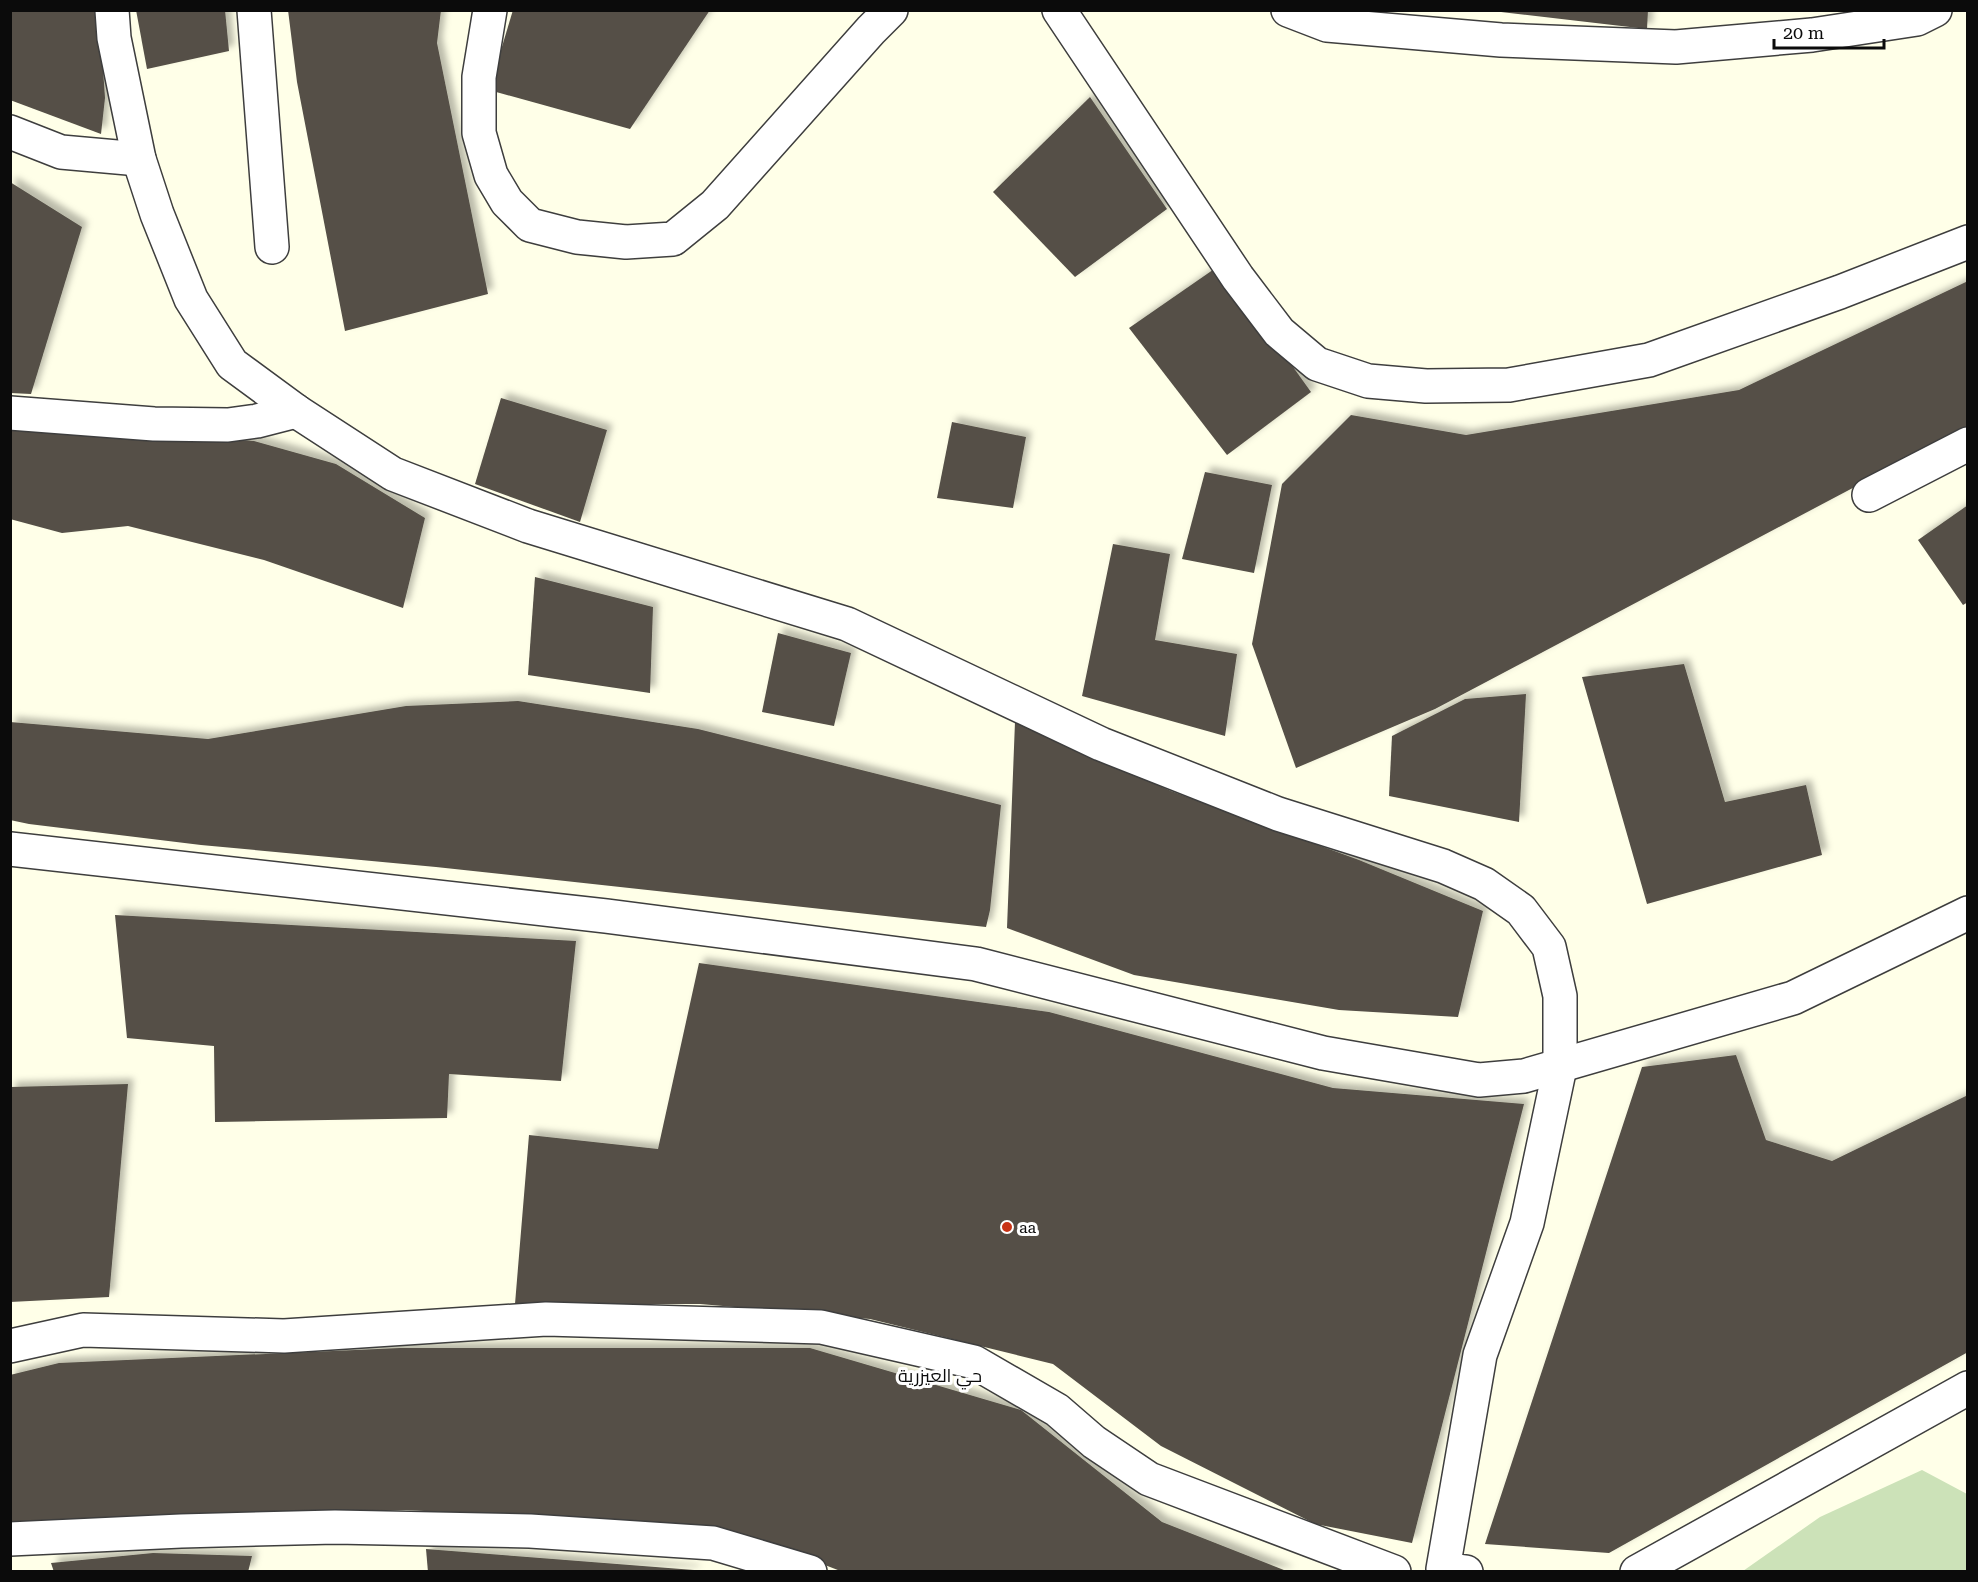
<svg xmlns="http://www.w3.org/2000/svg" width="1978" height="1582" viewBox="0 0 1978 1582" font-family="'Roboto Serif',Cairo,serif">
	<defs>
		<filter id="shadow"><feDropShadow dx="5.5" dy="-5.5" stdDeviation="3" flood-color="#0004"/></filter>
	</defs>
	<rect width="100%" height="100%" fill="#ffffe8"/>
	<polygon fill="#cce2b8" points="1922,1470 1967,1494 1967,1571 1743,1571 1820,1517"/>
	<g fill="#544f46" filter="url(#shadow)">
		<polygon points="10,10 99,10 105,98 101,134 10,100"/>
		<polygon points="136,10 225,10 229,51 147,69"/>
		<polygon points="288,10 441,10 437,43 488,294 345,331 297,82"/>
		<polygon points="513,10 710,10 630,129 489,90"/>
		<polygon points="1501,10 1648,10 1647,29 1501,12"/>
		<polygon points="1090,97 1167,209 1075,277 993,192"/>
		<polygon points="10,182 82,227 31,394 10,393"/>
		<polygon points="1220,265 1311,392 1227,455 1129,328"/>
		<polygon points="1968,281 1968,427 1435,709 1296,768 1252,644 1282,484 1351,415 1466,435 1739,390"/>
		<polygon points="501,398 607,430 580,522 475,484"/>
		<polygon points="952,422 1026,437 1013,508 937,498"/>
		<polygon points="10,427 181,435 254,441 336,464 425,518 403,608 264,560 128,526 62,533 10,519"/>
		<polygon points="1205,472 1272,485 1254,573 1182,559"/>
		<polygon points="1968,505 1968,602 1963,605 1918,540"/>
		<polygon points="1113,544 1170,554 1155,640 1237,654 1225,736 1082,696"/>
		<polygon points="535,577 653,607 650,693 528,675"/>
		<polygon points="778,633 851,653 834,726 762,712"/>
		<polygon points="1684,664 1725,802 1806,785 1822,855 1647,904 1582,677"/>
		<polygon points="1526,694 1519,822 1389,796 1392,736 1465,699"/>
		<polygon points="518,701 698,729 1001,805 990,910 986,927 436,867 201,845 29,824 10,820 10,722 208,739 406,706"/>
		<polygon points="1015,722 1171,791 1359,860 1483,911 1458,1017 1339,1010 1134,975 1007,928"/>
		<polygon points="115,915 576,941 561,1081 449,1074 447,1118 215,1122 214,1046 127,1038"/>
		<polygon points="699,963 1049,1012 1333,1088 1524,1104 1412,1543 1315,1524 1161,1446 1053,1364 870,1319 700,1304 515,1304 529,1135 658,1149"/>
		<polygon points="1736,1055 1766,1140 1832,1161 1968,1095 1968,1352 1609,1553 1485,1544 1642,1067"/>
		<polygon points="128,1084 109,1297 10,1302 10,1087"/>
		<polygon points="400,1348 810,1348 1021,1410 1162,1522 1289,1572 843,1572 768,1543 586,1520 406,1510 70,1523 10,1523 10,1375 59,1363"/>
		<polygon points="426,1549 694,1570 694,1572 428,1572"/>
		<polygon points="153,1553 252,1556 248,1572 54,1572 51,1563"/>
	</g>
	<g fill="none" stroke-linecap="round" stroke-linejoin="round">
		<defs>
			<g id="minor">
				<polyline points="254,10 272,247"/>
				<polyline points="490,10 479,77 479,133 491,175 507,202 530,225 577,237 626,242 673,239 715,205 871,30 891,10"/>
				<polyline points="1059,10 1238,278 1279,332 1317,364 1368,381 1426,386 1509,385 1649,360 1840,292 1968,242"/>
				<polyline points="1288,10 1327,25 1501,40 1676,47 1812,35 1917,19 1935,10"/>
				<polyline points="10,132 61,152 139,159"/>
				<polyline points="10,413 154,424 228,425 257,421 296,411"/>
				<polyline points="1869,495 1968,444"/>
				<polyline points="10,849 606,916 976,964 1323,1053 1479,1080 1524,1076 1793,998 1968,913"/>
				<polyline points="10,1346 83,1330 284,1336 546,1319 821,1327 974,1362 1057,1410 1094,1442 1149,1479 1394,1572"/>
				<polyline points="10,1539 181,1531 335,1527 530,1531 713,1543 810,1572"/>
			</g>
			<g id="tertiary">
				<polyline points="112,10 114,38 139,159 157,214 191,299 232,364 296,411 393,474 528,526 847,624 1101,744 1278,814 1443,866 1484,884 1521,910 1549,947 1560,996 1560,1067 1527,1223 1480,1355 1443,1569 1466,1572"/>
				<polyline points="1637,1572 1968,1388"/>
			</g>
		</defs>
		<use href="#minor" stroke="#3e3e3e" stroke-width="36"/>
		<use href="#tertiary" stroke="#3e3e3e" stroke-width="36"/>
		<use href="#minor" stroke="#fff" stroke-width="33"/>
		<use href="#tertiary" stroke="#fff" stroke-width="33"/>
	</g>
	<circle fill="#c83316" stroke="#fff" stroke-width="2" cx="1007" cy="1227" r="6"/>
	<g text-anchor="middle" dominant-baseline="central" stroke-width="6" stroke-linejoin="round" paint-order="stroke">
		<g font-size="16" fill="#0b0b0b" stroke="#fff" text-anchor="start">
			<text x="1019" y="1227">aa</text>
		</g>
		<g font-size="18" fill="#0b0b0b" stroke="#fff">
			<text x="940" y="1375">حي العيزرية</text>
		</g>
	</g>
	<rect width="1978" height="1582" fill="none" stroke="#0b0b0b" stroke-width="24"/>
	<path d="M1774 39v9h110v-9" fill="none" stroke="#0b0b0b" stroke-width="3"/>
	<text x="1783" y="39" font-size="18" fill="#0b0b0b" stroke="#ffffff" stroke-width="4.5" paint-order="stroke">20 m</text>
</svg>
